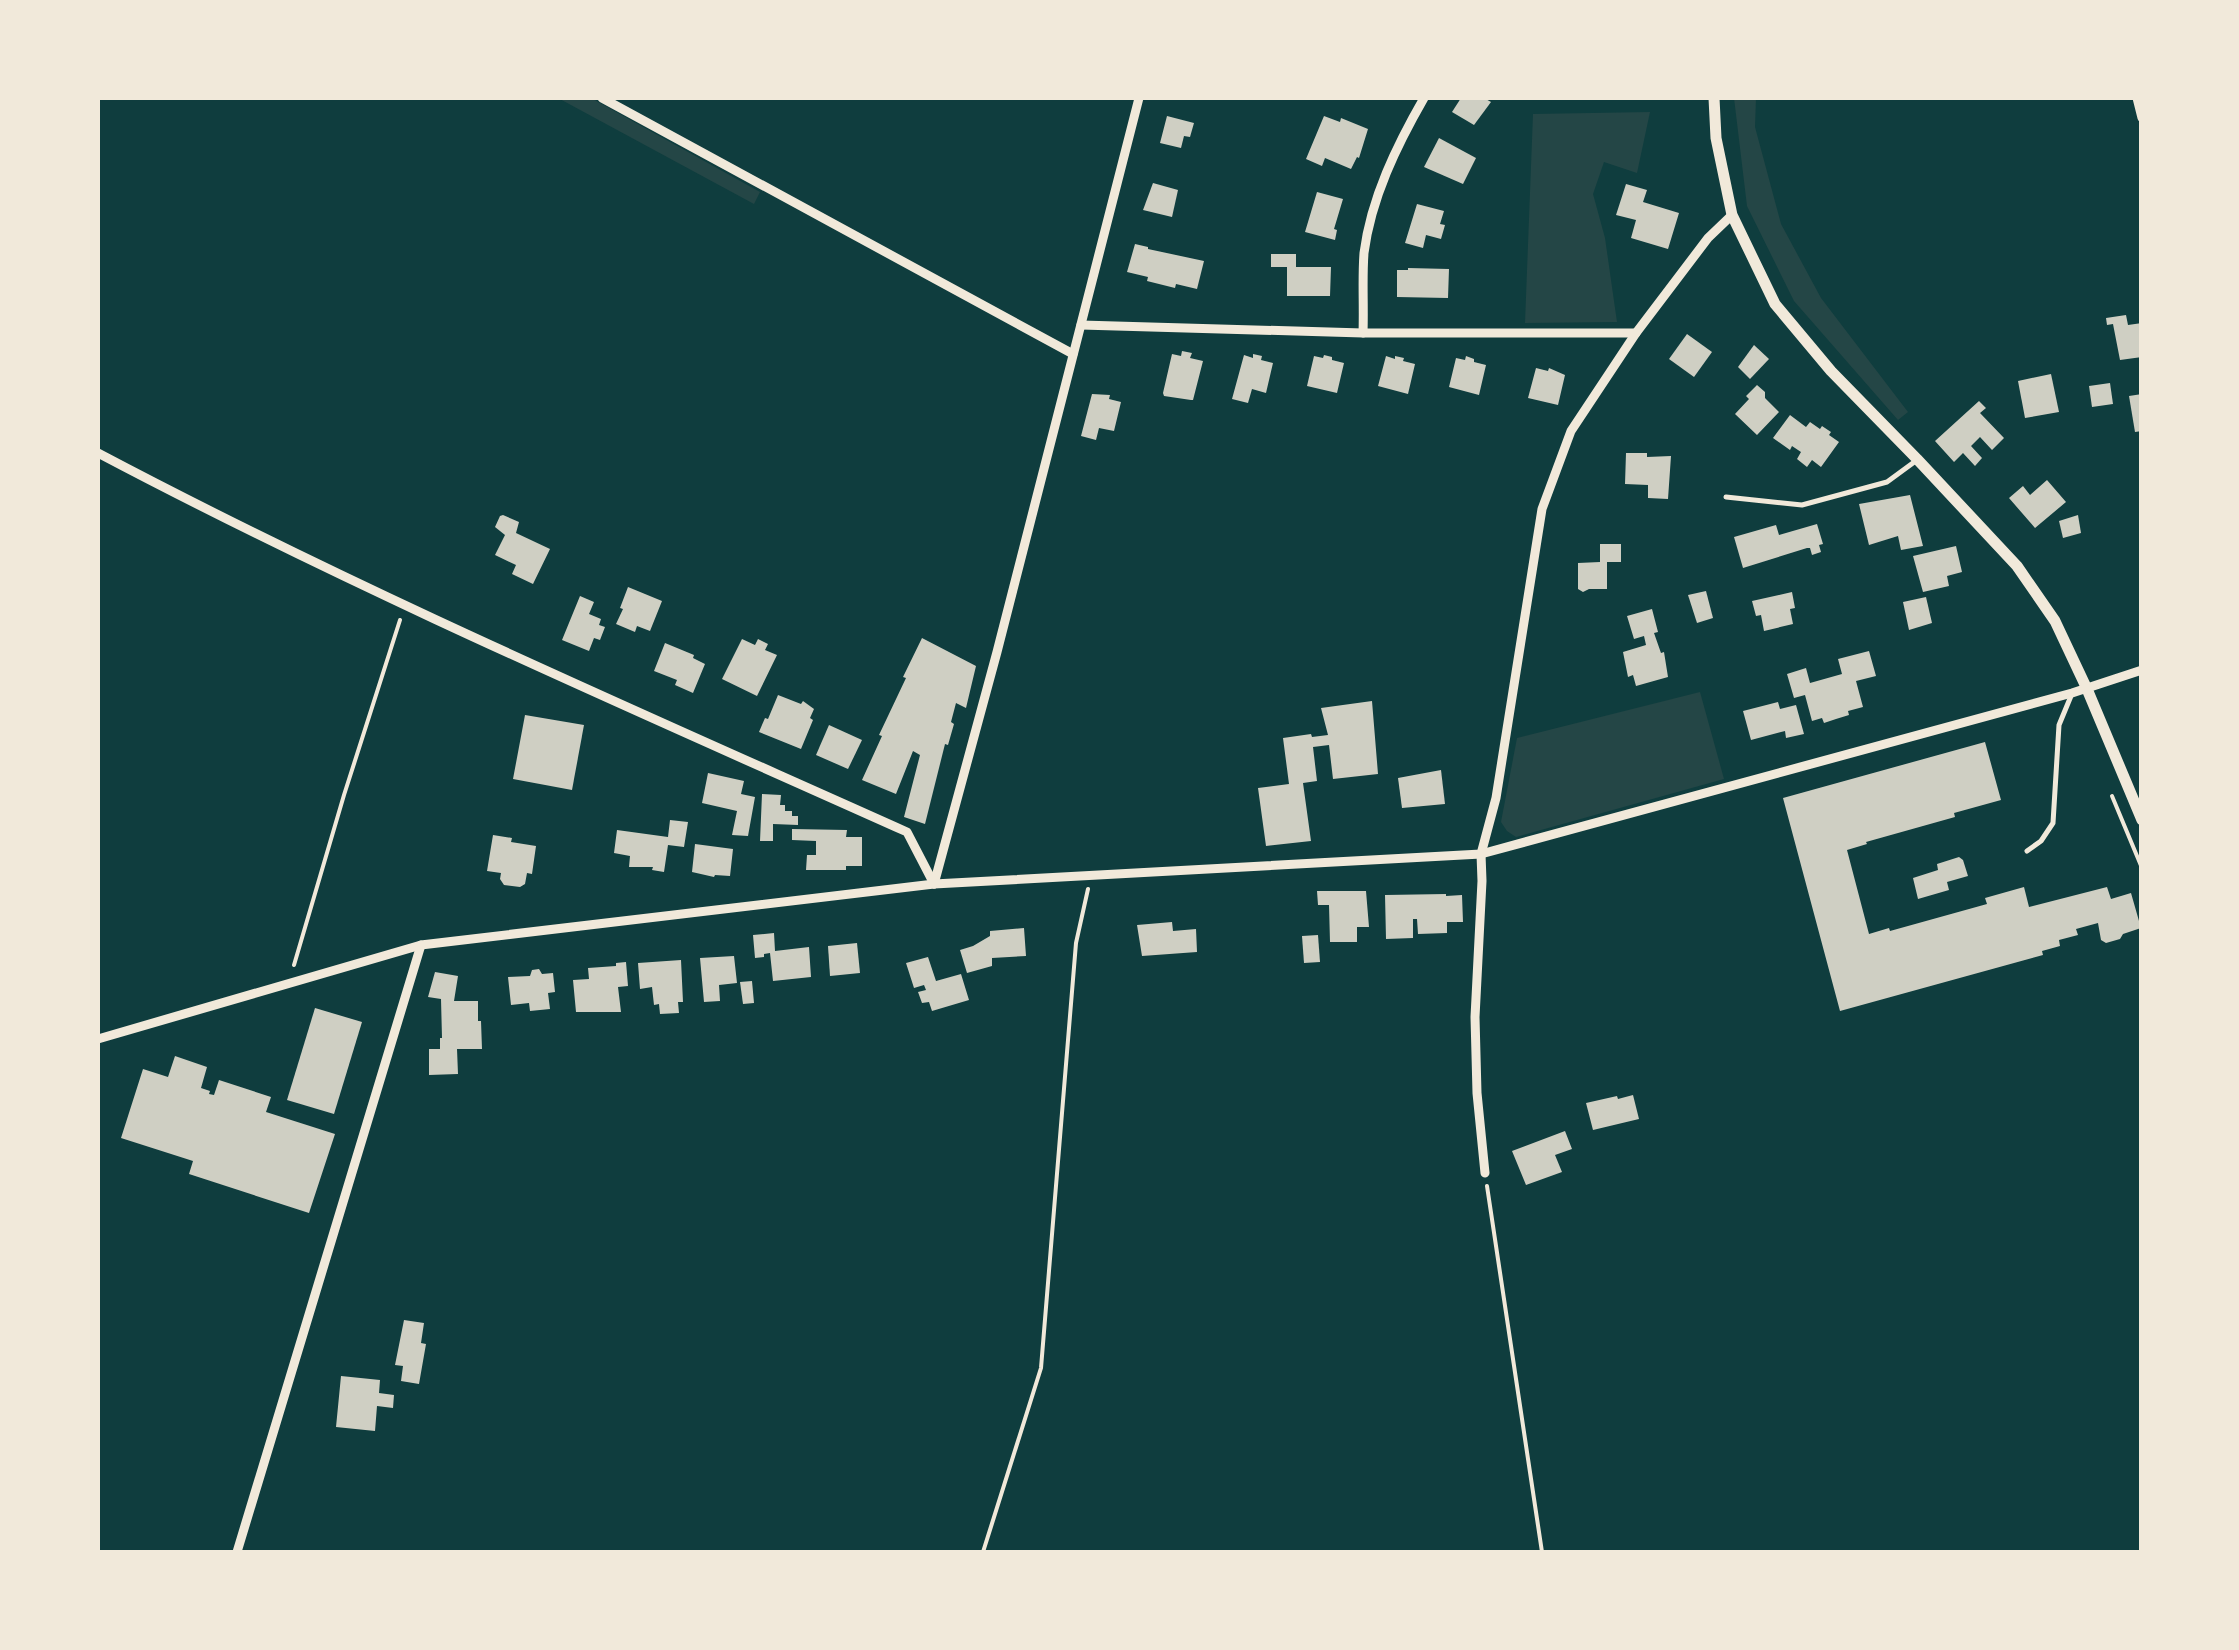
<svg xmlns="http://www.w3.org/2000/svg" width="2239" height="1650" viewBox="0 0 2239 1650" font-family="Lora,serif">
	<rect width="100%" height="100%" fill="#0f3d3e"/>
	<g fill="#244646">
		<polygon points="558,98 591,98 760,192 754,204"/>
		<polygon points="1734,98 1756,98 1755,127 1781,224 1821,298 1908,412 1898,420 1794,301 1747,206"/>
		<polygon points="1650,112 1637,173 1604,162 1593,194 1605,238 1617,322 1525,323 1533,114"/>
		<polygon points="1700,692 1724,779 1516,837 1507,831 1501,822 1517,738"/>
	</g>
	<g fill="#cfcfc3">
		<polygon points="1461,98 1484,98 1491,102 1474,125 1452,112"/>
		<polygon points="1167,116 1194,123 1190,137 1184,136 1181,148 1160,143"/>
		<polygon points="1324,116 1340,122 1341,118 1368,129 1359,158 1357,157 1351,169 1325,158 1322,166 1306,159"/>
		<polygon points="1439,138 1476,158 1463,184 1424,167"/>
		<polygon points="1153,183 1178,190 1172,217 1143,210"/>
		<polygon points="1626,184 1647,190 1643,202 1679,213 1668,249 1631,238 1636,220 1616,215"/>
		<polygon points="1317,192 1343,199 1334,229 1337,230 1335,240 1305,232"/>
		<polygon points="1417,204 1444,211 1440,224 1445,225 1441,239 1426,235 1423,248 1405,243"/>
		<polygon points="1135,244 1148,247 1148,249 1204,261 1197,289 1176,284 1175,288 1147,281 1148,277 1127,272"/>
		<polygon points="1271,254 1296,254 1296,267 1331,267 1330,296 1287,296 1287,267 1271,267"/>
		<polygon points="1408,268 1449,269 1448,298 1397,297 1397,270 1408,270"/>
		<polygon points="2126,315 2128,325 2142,323 2142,357 2120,360 2113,324 2107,325 2106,318"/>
		<polygon points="1687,334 1712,352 1694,377 1669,359"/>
		<polygon points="1754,345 1769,359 1750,379 1738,367"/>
		<polygon points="1182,351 1192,353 1190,358 1203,361 1193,400 1191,400 1164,396 1163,393 1172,354 1181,356"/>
		<polygon points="1253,354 1262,356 1261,360 1273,363 1266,393 1252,389 1248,403 1232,399 1244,355 1253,358"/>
		<polygon points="1324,355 1332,357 1332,360 1344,363 1337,393 1307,386 1314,356 1323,358"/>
		<polygon points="1386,356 1395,359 1395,356 1404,358 1403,361 1415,364 1408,394 1378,386"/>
		<polygon points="1466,356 1474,359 1474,362 1486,365 1479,395 1449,387 1456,358 1465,360"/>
		<polygon points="1536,368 1548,371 1549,368 1565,375 1558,405 1528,398"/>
		<polygon points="2051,374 2059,412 2025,418 2018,381"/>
		<polygon points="2110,383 2113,404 2092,407 2089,386"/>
		<polygon points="1757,385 1765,392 1765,398 1779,412 1757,435 1735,414 1749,399 1746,396"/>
		<polygon points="1092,394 1110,395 1109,399 1121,402 1114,431 1099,428 1096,440 1081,436"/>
		<polygon points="2142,394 2142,431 2135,432 2129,396"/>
		<polygon points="1979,401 1986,408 1980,413 2004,438 1992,450 1980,437 1971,446 1982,458 1975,466 1963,453 1954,462 1935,441"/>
		<polygon points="1790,415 1806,427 1810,422 1820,429 1822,426 1831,432 1829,435 1839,442 1821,467 1812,460 1807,467 1797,459 1801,452 1792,446 1790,450 1773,438"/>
		<polygon points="1626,453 1647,453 1647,457 1671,456 1668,499 1648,498 1648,485 1625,484"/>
		<polygon points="2047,480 2066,502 2035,528 2009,498 2023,486 2030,495"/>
		<polygon points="1910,495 1923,546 1901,550 1898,536 1869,545 1859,504"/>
		<polygon points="503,515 519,522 516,533 550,549 533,584 512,574 516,565 495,555 505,535 495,527 500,516"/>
		<polygon points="2078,515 2081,533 2063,538 2059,521"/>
		<polygon points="1817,524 1823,544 1819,545 1821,552 1812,555 1810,548 1807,548 1743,568 1734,537 1776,525 1779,535"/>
		<polygon points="1600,544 1621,544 1621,562 1607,562 1607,589 1589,589 1583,592 1578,589 1578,563 1600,562"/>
		<polygon points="1956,546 1962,572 1947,576 1949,586 1923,592 1913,556"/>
		<polygon points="628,587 662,601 650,631 637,626 635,632 616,624 623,609 620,608"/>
		<polygon points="1706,591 1713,618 1697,623 1688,595"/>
		<polygon points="1792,592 1795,608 1790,609 1793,624 1764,631 1761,615 1756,616 1752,601"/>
		<polygon points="580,596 594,602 589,614 601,619 599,625 605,627 600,640 594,638 589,651 562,640"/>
		<polygon points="1926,597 1932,623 1909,630 1903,602"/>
		<polygon points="1652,609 1658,632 1654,633 1661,653 1664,652 1668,677 1636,686 1633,675 1628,677 1623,652 1646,645 1644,636 1634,639 1627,616"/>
		<polygon points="922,638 976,666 966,708 956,703 951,722 954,724 948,745 945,744 925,824 904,817 920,755 913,751 896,794 862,780 882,736 879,735 906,678 903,677"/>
		<polygon points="742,639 755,645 758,639 768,644 765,650 777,655 757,696 722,679"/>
		<polygon points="665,643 694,655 693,658 705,664 693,693 675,685 677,680 654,671"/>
		<polygon points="1869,651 1876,676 1856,681 1863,707 1848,711 1849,715 1836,719 1824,723 1822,718 1812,721 1805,695 1794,698 1787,674 1806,668 1810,683 1842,674 1838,659"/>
		<polygon points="778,695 801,704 803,701 814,709 810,718 813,720 801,749 759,732 765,718 768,719"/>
		<polygon points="1372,701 1378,774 1333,779 1329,745 1313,747 1317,781 1303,783 1311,841 1266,846 1258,788 1289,784 1283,738 1311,734 1312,737 1328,735 1321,708"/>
		<polygon points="1778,702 1780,709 1796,705 1804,734 1786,738 1785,731 1751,740 1743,711"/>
		<polygon points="525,715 584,725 572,790 513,779"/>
		<polygon points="829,725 862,740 848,769 816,755"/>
		<polygon points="1985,742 2001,800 1954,813 1955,817 1866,842 1867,844 1847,850 1869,934 1889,928 1890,931 1987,904 1985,898 2024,887 2029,907 2107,887 2111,899 2131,893 2141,928 2123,934 2120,939 2106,943 2101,940 2098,923 2076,929 2078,935 2059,940 2060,946 2042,951 2043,955 1840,1011 1783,798"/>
		<polygon points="1441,770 1445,804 1402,808 1398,778"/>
		<polygon points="708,773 744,781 741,794 755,797 748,836 732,835 737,811 702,803"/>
		<polygon points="762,794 781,795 780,805 785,805 785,811 792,811 792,816 798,816 798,825 773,824 773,841 760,841"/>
		<polygon points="670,820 688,822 684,847 668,845 664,872 652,870 653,867 629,867 630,856 614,853 617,830 668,837"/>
		<polygon points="792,829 847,830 846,837 862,837 862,866 846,866 846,870 806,870 807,855 816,855 816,841 792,840"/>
		<polygon points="493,835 512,838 511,842 536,846 532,874 527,873 525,884 520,887 504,885 500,879 501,873 487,871"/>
		<polygon points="695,844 733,849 730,876 715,875 714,877 692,872"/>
		<polygon points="1959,857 1963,860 1968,876 1947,882 1949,890 1918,899 1913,878 1938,870 1937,864"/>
		<polygon points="1317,891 1366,891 1369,927 1357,927 1357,942 1330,942 1329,905 1318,905"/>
		<polygon points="1446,894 1446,896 1462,895 1463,922 1447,922 1447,933 1418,934 1417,919 1413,919 1413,938 1386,939 1385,895"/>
		<polygon points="1172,922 1173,931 1196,929 1197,952 1142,956 1137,925"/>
		<polygon points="1024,928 1026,956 992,958 992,966 967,973 960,950 973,946 990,936 990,931"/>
		<polygon points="774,933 775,951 809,947 811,977 773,981 770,953 764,954 764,957 755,958 753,935"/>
		<polygon points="1318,935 1320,962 1304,963 1302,936"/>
		<polygon points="857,943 860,973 830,976 828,946"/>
		<polygon points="734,956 737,983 719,985 720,1001 704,1002 700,958"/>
		<polygon points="928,957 936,981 961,974 969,1000 932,1011 929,1002 922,1003 918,992 926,990 924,985 914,988 906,963"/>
		<polygon points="681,960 683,1002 678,1002 679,1013 660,1014 659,1004 654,1005 652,987 640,989 638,963"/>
		<polygon points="626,962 628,986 618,987 621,1012 576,1012 573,980 589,979 588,968 616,966 616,963"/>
		<polygon points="539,969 542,974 553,973 555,992 548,993 550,1009 530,1011 529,1003 511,1005 508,977 530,976 532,970"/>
		<polygon points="435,972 458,976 454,1001 478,1001 478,1021 481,1021 482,1049 457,1049 458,1074 429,1075 429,1049 440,1049 440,1038 442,1038 441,999 428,997"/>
		<polygon points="752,981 754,1003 743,1004 740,982"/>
		<polygon points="315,1008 362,1022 334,1114 287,1100"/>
		<polygon points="175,1056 207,1067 201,1088 210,1091 209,1094 214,1095 219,1080 271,1097 266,1112 335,1134 309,1213 189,1174 193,1161 121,1138 143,1069 168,1077"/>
		<polygon points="1633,1095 1639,1119 1593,1130 1586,1103 1617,1096 1618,1099"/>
		<polygon points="1565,1131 1572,1149 1555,1155 1562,1172 1526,1185 1512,1151"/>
		<polygon points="404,1320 424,1323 421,1343 426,1344 419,1384 401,1381 403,1366 395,1365"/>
		<polygon points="341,1376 380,1380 379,1393 394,1395 393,1408 377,1406 375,1431 336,1427"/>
	</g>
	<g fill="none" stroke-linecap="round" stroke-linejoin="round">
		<g stroke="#f1e9da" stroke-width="4">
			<polyline points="2112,796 2142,868"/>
			<polyline points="294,965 344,795 400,620"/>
			<polyline points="1487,1186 1542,1552"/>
			<polyline points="983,1552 1041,1368 1076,943 1088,889"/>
		</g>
		<g stroke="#f1e9da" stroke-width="5">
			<polyline points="1726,497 1802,505 1887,482 1917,460"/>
			<polyline points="2027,851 2041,841 2053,823 2059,725 2071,696"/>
		</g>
		<g stroke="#f1e9da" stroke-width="9">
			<polyline points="602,98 1073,354"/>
			<polyline points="2137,98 2142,118"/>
			<polyline points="1081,325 1363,333 1636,333"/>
			<path d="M1363 333C1364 306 1362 279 1364 253 1371 198 1397 145 1424 98"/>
			<path d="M98 453C361 592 635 710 907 832L934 884"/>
			<polyline points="934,884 997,652 1139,98"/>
			<polyline points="98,1039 421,945 934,884 1481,854 2072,693 2142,670"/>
			<polyline points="1485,1173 1477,1093 1475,1017 1482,881 1481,854 1496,798 1542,509 1571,431 1636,333 1708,238 1732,215"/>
			<polyline points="237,1552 421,945"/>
		</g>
		<polyline stroke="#f1e9da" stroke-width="11" points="1714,98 1716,138 1732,215 1775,304 1831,371 1917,459 2017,566 2055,621 2087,689 2142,820"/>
	</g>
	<rect width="2239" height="1650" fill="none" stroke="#f1e9da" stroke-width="200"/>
</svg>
